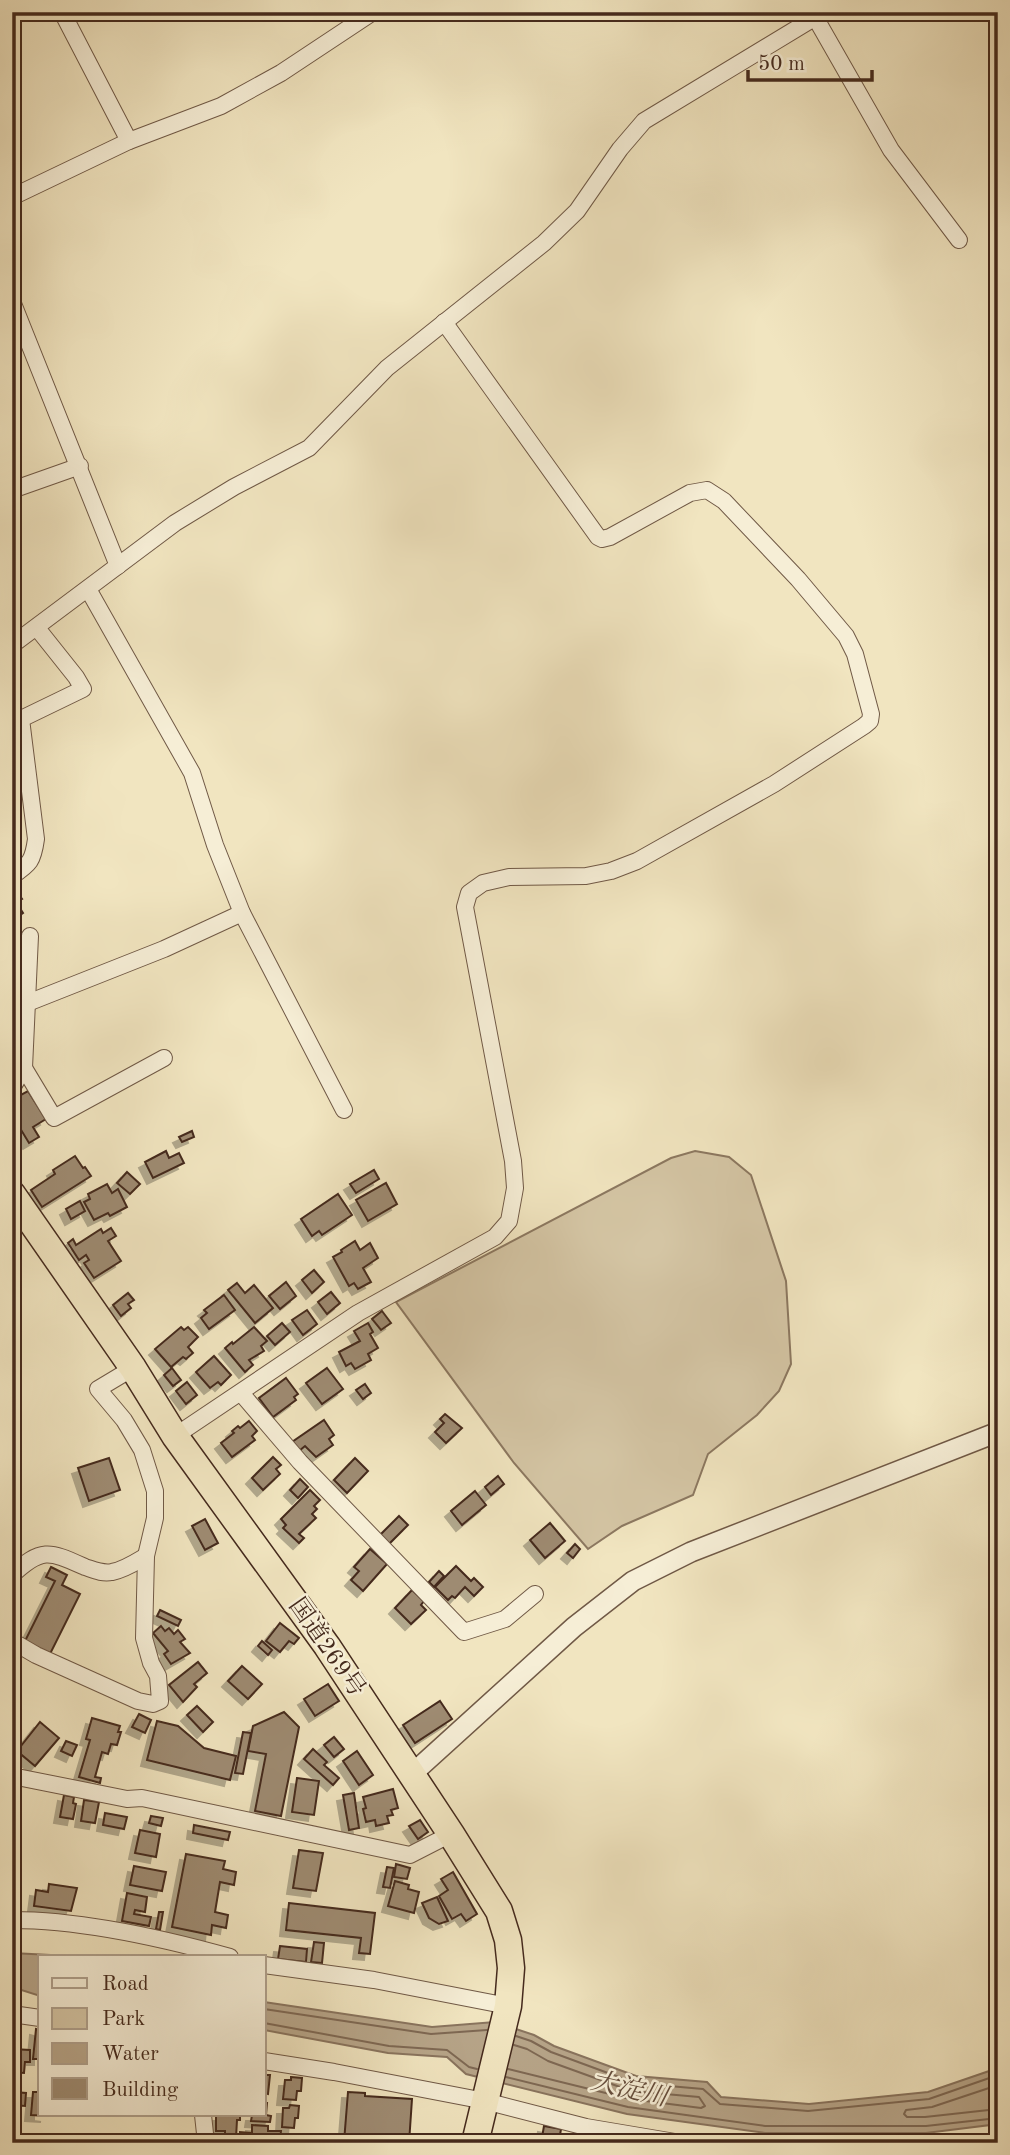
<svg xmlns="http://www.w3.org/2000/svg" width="1010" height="2155" viewBox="0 0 1010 2155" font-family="'Old Standard TT','Noto Serif JP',serif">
	<defs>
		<filter id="shadow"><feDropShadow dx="-6" dy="6" stdDeviation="0" flood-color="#0004"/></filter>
	</defs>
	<rect width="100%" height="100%" fill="#f1e5c0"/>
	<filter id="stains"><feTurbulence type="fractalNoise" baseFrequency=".00286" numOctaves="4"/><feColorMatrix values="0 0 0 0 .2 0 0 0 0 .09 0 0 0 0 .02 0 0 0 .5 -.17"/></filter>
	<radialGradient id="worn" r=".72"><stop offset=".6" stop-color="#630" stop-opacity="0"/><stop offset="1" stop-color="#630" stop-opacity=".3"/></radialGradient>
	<polygon fill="#d4c5a4" stroke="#8c7860" stroke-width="2" points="695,1151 729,1157 751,1175 786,1281 791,1364 779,1391 757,1415 708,1454 693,1495 622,1526 588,1549 514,1463 396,1302 671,1158"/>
	<g fill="#b7a589" stroke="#89745e" stroke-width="2">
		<polygon points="12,1953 70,1956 73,1957 40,1957 40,1996 12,1987"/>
		<polygon points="264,2002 432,2027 495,2022 534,2035 554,2046 636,2076 707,2082 721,2097 809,2104 928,2092 998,2068 998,2124 926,2133 765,2133 627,2114 466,2074 447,2057 388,2053 264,2030"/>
	</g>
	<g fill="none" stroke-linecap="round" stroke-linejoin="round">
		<g stroke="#7e6853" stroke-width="2">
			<polyline points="264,2009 431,2034 487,2030"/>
			<polyline points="264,2023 389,2046 447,2050 469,2067 477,2069"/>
			<polyline points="516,2036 531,2041 551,2052 635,2083 703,2089 720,2104 808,2111 929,2099 998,2075"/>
			<polyline points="508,2069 630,2099 701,2108 705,2106 699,2097 631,2091 548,2061 527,2049 514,2045"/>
			<polyline points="506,2077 628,2107 765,2126 926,2126 998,2118"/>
			<polyline points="998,2085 932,2107 906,2110 904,2114 907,2117 925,2117 998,2109"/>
		</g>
	</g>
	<g fill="#9e8b72" stroke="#452a1d" stroke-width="2" filter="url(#shadow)">
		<polygon points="17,762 23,786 12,789 12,763"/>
		<polygon points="14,888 22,899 16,902 23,913 12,921"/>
		<polygon points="28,1091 46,1119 33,1127 39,1137 29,1143 12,1115 12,1107 17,1097"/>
		<polygon points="192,1131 194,1137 182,1142 179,1137"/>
		<polygon points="166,1151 169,1158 179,1153 184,1163 153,1178 145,1162"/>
		<polygon points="75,1156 83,1168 85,1167 91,1176 42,1207 31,1190 55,1174 53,1170"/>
		<polygon points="374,1170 379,1179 356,1193 350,1184"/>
		<polygon points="127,1172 140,1184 130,1194 117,1183"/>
		<polygon points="386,1183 397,1204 368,1221 356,1200"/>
		<polygon points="107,1184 112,1193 118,1189 127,1207 110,1216 108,1213 94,1220 84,1202 90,1199 88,1194"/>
		<polygon points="338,1194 352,1215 322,1235 319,1231 312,1236 301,1219"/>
		<polygon points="80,1201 85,1211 71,1219 66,1209"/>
		<polygon points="111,1228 116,1236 108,1241 121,1261 94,1278 84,1263 89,1260 86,1255 79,1260 68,1243 73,1239 76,1245 101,1229 103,1233"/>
		<polygon points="355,1241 360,1250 370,1243 378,1258 363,1268 371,1282 358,1289 354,1283 349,1286 333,1257 342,1252 341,1250"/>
		<polygon points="314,1270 324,1282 312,1293 302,1280"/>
		<polygon points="286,1282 296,1296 280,1309 269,1296"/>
		<polygon points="237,1283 245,1293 254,1285 273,1308 255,1323 228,1290"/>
		<polygon points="331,1292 340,1303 327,1314 318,1302"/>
		<polygon points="128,1293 134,1300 128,1304 131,1308 121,1316 113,1305"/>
		<polygon points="224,1295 235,1310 209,1329 201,1318 207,1313 204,1310"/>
		<polygon points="307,1310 317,1324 303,1335 292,1320"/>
		<polygon points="382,1311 391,1323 381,1330 372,1319"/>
		<polygon points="282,1323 290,1332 275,1345 267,1336"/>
		<polygon points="368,1323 373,1332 370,1334 378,1348 368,1354 371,1360 355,1369 351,1363 346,1366 339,1352 360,1341 354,1331"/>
		<polygon points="181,1327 184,1330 188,1327 198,1337 188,1347 193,1353 186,1359 183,1357 171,1367 155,1349"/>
		<polygon points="254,1327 267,1341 261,1346 264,1351 249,1360 253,1365 245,1372 225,1348 232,1342 233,1344"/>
		<polygon points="214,1356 231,1375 221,1385 218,1382 210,1388 196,1372"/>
		<polygon points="172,1368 181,1380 173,1386 164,1375"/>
		<polygon points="327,1368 343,1389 322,1404 306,1383"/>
		<polygon points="286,1378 298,1394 294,1397 296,1400 273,1417 259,1398"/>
		<polygon points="187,1382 197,1395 186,1404 176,1391"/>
		<polygon points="365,1384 371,1393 363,1399 356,1390"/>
		<polygon points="445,1414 462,1428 446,1443 435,1432 444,1423 440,1419"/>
		<polygon points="324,1420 334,1435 329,1439 333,1445 316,1457 305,1446 299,1451 292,1442"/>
		<polygon points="249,1421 257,1431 252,1436 255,1440 232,1457 221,1443 234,1433 232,1431 238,1426 240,1428"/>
		<polygon points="273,1457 281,1465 276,1469 280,1474 263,1490 252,1478"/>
		<polygon points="109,1458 120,1490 89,1501 78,1468"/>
		<polygon points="355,1458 368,1471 347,1493 334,1480"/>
		<polygon points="498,1476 504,1484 491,1495 485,1487"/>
		<polygon points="300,1479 308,1487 298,1498 290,1490"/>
		<polygon points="310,1490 320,1500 314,1506 317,1509 312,1514 316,1518 299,1534 304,1538 299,1543 283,1528 286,1525 281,1519"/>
		<polygon points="475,1491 486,1505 462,1525 451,1511"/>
		<polygon points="399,1516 408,1525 389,1544 380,1535"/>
		<polygon points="205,1519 218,1543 205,1550 192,1526"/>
		<polygon points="550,1523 565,1541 545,1558 530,1540"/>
		<polygon points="575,1544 580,1549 573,1558 567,1553"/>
		<polygon points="370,1549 387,1564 363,1591 351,1580 359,1571 354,1567"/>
		<polygon points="456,1566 471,1581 474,1578 483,1587 474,1596 465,1587 455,1598 452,1596 448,1600 435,1587"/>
		<polygon points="51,1567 67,1575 62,1585 80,1594 50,1654 25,1641 55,1581 46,1577"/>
		<polygon points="439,1571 444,1576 434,1587 429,1582"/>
		<polygon points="412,1590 424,1601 421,1605 426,1610 411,1624 395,1608"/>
		<polygon points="160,1610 181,1620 178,1626 157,1616"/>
		<polygon points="280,1623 299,1638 294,1644 289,1641 280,1652 266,1641"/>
		<polygon points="161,1626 165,1631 169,1628 174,1634 178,1630 185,1639 180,1642 190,1653 171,1664 164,1654 168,1651 153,1633"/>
		<polygon points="262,1641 272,1650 268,1655 258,1646"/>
		<polygon points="198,1662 207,1673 194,1684 197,1687 183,1702 169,1685"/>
		<polygon points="242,1666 262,1684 248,1699 228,1681"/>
		<polygon points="328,1684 339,1701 315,1716 304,1699"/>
		<polygon points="440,1701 452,1719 415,1743 403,1725"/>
		<polygon points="197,1706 213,1722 203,1732 187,1715"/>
		<polygon points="284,1712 299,1727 281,1816 255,1811 266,1754 248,1751 253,1726"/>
		<polygon points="139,1714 151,1720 145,1733 132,1727"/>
		<polygon points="92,1718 120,1726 118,1732 121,1732 117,1745 111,1744 108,1754 102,1752 95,1777 101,1778 100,1783 79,1777 90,1740 86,1739"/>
		<polygon points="157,1721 178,1726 204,1748 236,1756 230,1780 147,1760"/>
		<polygon points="40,1722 59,1738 35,1766 17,1751"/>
		<polygon points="243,1732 251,1733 243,1774 235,1773"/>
		<polygon points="334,1737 344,1749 334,1757 324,1745"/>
		<polygon points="66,1741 77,1745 72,1756 61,1751"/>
		<polygon points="313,1749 327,1762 324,1765 339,1778 333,1785 304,1759"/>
		<polygon points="357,1751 373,1775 359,1785 343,1761"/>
		<polygon points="297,1778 319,1781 314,1815 292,1812"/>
		<polygon points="393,1789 398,1808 391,1810 393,1815 387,1816 389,1823 376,1826 375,1820 366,1822 363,1809 366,1808 363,1797"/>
		<polygon points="354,1793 359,1828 349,1830 343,1795"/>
		<polygon points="64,1795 74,1797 73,1803 76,1804 73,1819 60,1817"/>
		<polygon points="84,1800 99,1802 95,1823 81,1821"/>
		<polygon points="105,1813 127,1817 124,1829 103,1825"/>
		<polygon points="151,1816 163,1818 161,1826 149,1823"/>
		<polygon points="420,1820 428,1832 418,1839 409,1826"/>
		<polygon points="194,1825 230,1832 228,1840 193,1833"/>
		<polygon points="140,1830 160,1834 156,1857 135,1853"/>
		<polygon points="299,1850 323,1853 316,1891 293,1888"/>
		<polygon points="186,1854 225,1861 223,1869 236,1872 234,1885 220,1882 215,1912 228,1915 226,1928 212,1925 211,1935 172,1927"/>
		<polygon points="396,1864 410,1868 407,1879 394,1877"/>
		<polygon points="134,1866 166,1872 162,1891 130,1885"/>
		<polygon points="387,1867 394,1868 390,1888 383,1887"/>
		<polygon points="453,1872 477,1914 466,1921 461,1914 452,1919 439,1896 448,1890 441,1879"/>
		<polygon points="395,1881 409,1885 408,1889 419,1892 414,1913 388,1906"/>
		<polygon points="49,1884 77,1888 71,1911 34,1906 36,1890 48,1892"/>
		<polygon points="127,1893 147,1897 145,1912 135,1910 134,1914 151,1917 149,1926 122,1921"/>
		<polygon points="437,1897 448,1921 439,1924 429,1918 422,1903"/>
		<polygon points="289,1903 375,1913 370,1954 359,1953 361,1938 286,1930"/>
		<polygon points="159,1912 163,1912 160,1930 156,1929"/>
		<polygon points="314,1942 324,1943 322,1963 311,1962"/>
		<polygon points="280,1946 307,1949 306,1962 278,1959"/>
		<polygon points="36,2029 40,2030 40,2059 33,2059"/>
		<polygon points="12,2049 30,2050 30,2062 25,2062 24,2073 12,2072"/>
		<polygon points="264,2075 270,2075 268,2094 264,2093"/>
		<polygon points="291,2077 302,2078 301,2091 297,2091 296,2100 283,2099 285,2080 291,2080"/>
		<polygon points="13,2092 26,2093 25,2106 13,2105"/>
		<polygon points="33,2092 40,2092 40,2115 47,2116 31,2115"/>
		<polygon points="348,2092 365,2093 365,2096 412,2099 409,2143 344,2142"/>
		<polygon points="264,2103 267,2103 266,2115 271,2116 270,2122 251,2121 252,2115 264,2115"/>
		<polygon points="290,2105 299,2106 298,2118 295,2118 294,2128 282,2127 283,2108 289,2108"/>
		<polygon points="216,2115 240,2115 240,2120 237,2120 236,2138 225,2137 225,2131 216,2131"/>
		<polygon points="252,2125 268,2126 268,2131 281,2131 280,2141 240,2138 240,2132 252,2133"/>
		<polygon points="544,2126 561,2129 559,2141 562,2143 541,2143"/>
		<polygon points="575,2134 589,2138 588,2143 573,2143"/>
		<polygon points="114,2136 142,2139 142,2143 113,2143"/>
		<polygon points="85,2138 107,2139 107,2143 84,2143"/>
	</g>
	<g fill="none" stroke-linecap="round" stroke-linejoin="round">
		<defs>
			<g id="minor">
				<polyline points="62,12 129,141"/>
				<polyline points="815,17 891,150 959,240"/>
				<polyline points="12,197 129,141 221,106 281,73 373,12"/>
				<polyline points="12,301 118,566"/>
				<polyline points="12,490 80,466"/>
				<polyline points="88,589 192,773 215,845 242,913 344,1110"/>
				<polyline points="12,645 175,523 234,487 309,448 387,368 544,243 577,211 620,149 644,121 824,12"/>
				<path d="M12 876C30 864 33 861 36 839L21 719 83 689 76 677 37 628"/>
				<polyline points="25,1004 164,949 242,913"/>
				<polyline points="24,1068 54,1118 164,1058"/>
				<polyline points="12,1088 24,1068 30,936"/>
				<polyline points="241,1393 300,1462 464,1632 505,1619 535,1594"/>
				<polyline points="175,1436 358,1313 495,1237 509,1221 515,1188 513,1161 465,907 469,893 483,883 509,877 586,876 611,871 637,861 774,784 864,726 870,721 871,714 855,654 846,636 798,579 724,501 707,490 690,493 610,537 602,539 598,537 444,322"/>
				<path d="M12 1575C42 1547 49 1551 85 1567 94 1570 102 1574 112 1572 124 1570 136 1562 146 1556"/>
				<polyline points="12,1641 36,1655 138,1701 153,1704 160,1701 158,1676 151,1663 144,1638 146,1556 155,1518 155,1491 142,1450 124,1420 98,1389 133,1368"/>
				<polyline points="12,1776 127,1799 142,1798 410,1855 451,1834"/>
				<path d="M12 1920C82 1920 162 1938 230 1957"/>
				<polyline points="264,1965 374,1980 508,2006"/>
				<polyline points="12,2014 40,2018"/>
				<polyline points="264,2061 334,2072 485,2101 586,2127 681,2143"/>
				<polyline points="203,2115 206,2143"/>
				<polyline points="12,2139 15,2143"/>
			</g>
			<polyline id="tertiary" points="412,1774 574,1627 633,1581 691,1552 998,1432"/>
			<polyline id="trunk" points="12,1194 133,1368 175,1436 327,1646 451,1834 499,1911 508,1940 511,1968 508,2006 475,2143"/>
		</defs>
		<use href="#minor" stroke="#705946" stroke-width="18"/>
		<use href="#tertiary" stroke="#705946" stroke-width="22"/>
		<use href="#trunk" stroke="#452a1d" stroke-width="29"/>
		<use href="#minor" stroke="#f6eed6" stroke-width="16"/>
		<use href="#tertiary" stroke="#f6eed6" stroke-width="19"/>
		<use href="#trunk" stroke="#f1e5c0" stroke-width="26"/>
	</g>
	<g text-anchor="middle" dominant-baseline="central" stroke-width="5" stroke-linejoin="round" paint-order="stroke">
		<g font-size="24" fill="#452a1d" stroke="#f6eed6">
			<text transform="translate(326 1648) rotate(55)">国道269号</text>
		</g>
		<g font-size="26" font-style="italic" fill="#674f3d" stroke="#f6eed6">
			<text transform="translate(629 2090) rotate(13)">大淀川</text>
		</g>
	</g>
	<rect width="1010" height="2155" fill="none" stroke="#f1e5c0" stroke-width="42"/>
	<rect x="14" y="14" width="982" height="2127" fill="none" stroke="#452a1d" stroke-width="3.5"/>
	<rect x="21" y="21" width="968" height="2113" fill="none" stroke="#452a1d" stroke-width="2"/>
	<rect x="38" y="1955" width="228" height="161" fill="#f6eed6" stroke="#afa08c" stroke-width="2"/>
	<rect x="52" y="1978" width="35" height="10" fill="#f6eed6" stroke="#afa08c" stroke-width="2"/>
	<text x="102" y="1990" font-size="21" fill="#452a1d">Road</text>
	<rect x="52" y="2008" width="35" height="21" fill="#d4c5a4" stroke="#afa08c" stroke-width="2"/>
	<text x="102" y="2025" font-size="21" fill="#452a1d">Park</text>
	<rect x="52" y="2043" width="35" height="21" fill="#b7a589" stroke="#afa08c" stroke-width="2"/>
	<text x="102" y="2060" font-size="21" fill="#452a1d">Water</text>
	<rect x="52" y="2078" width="35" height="21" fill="#9e8b72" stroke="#afa08c" stroke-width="2"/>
	<text x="102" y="2096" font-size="21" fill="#452a1d">Building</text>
	<path d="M748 70v10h124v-10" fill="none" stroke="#452a1d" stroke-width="3.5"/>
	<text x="758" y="70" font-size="21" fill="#452a1d" stroke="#f6eed6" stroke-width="5" paint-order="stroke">50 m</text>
	<rect width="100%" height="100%" filter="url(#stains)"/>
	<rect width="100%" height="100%" fill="url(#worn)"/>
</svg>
